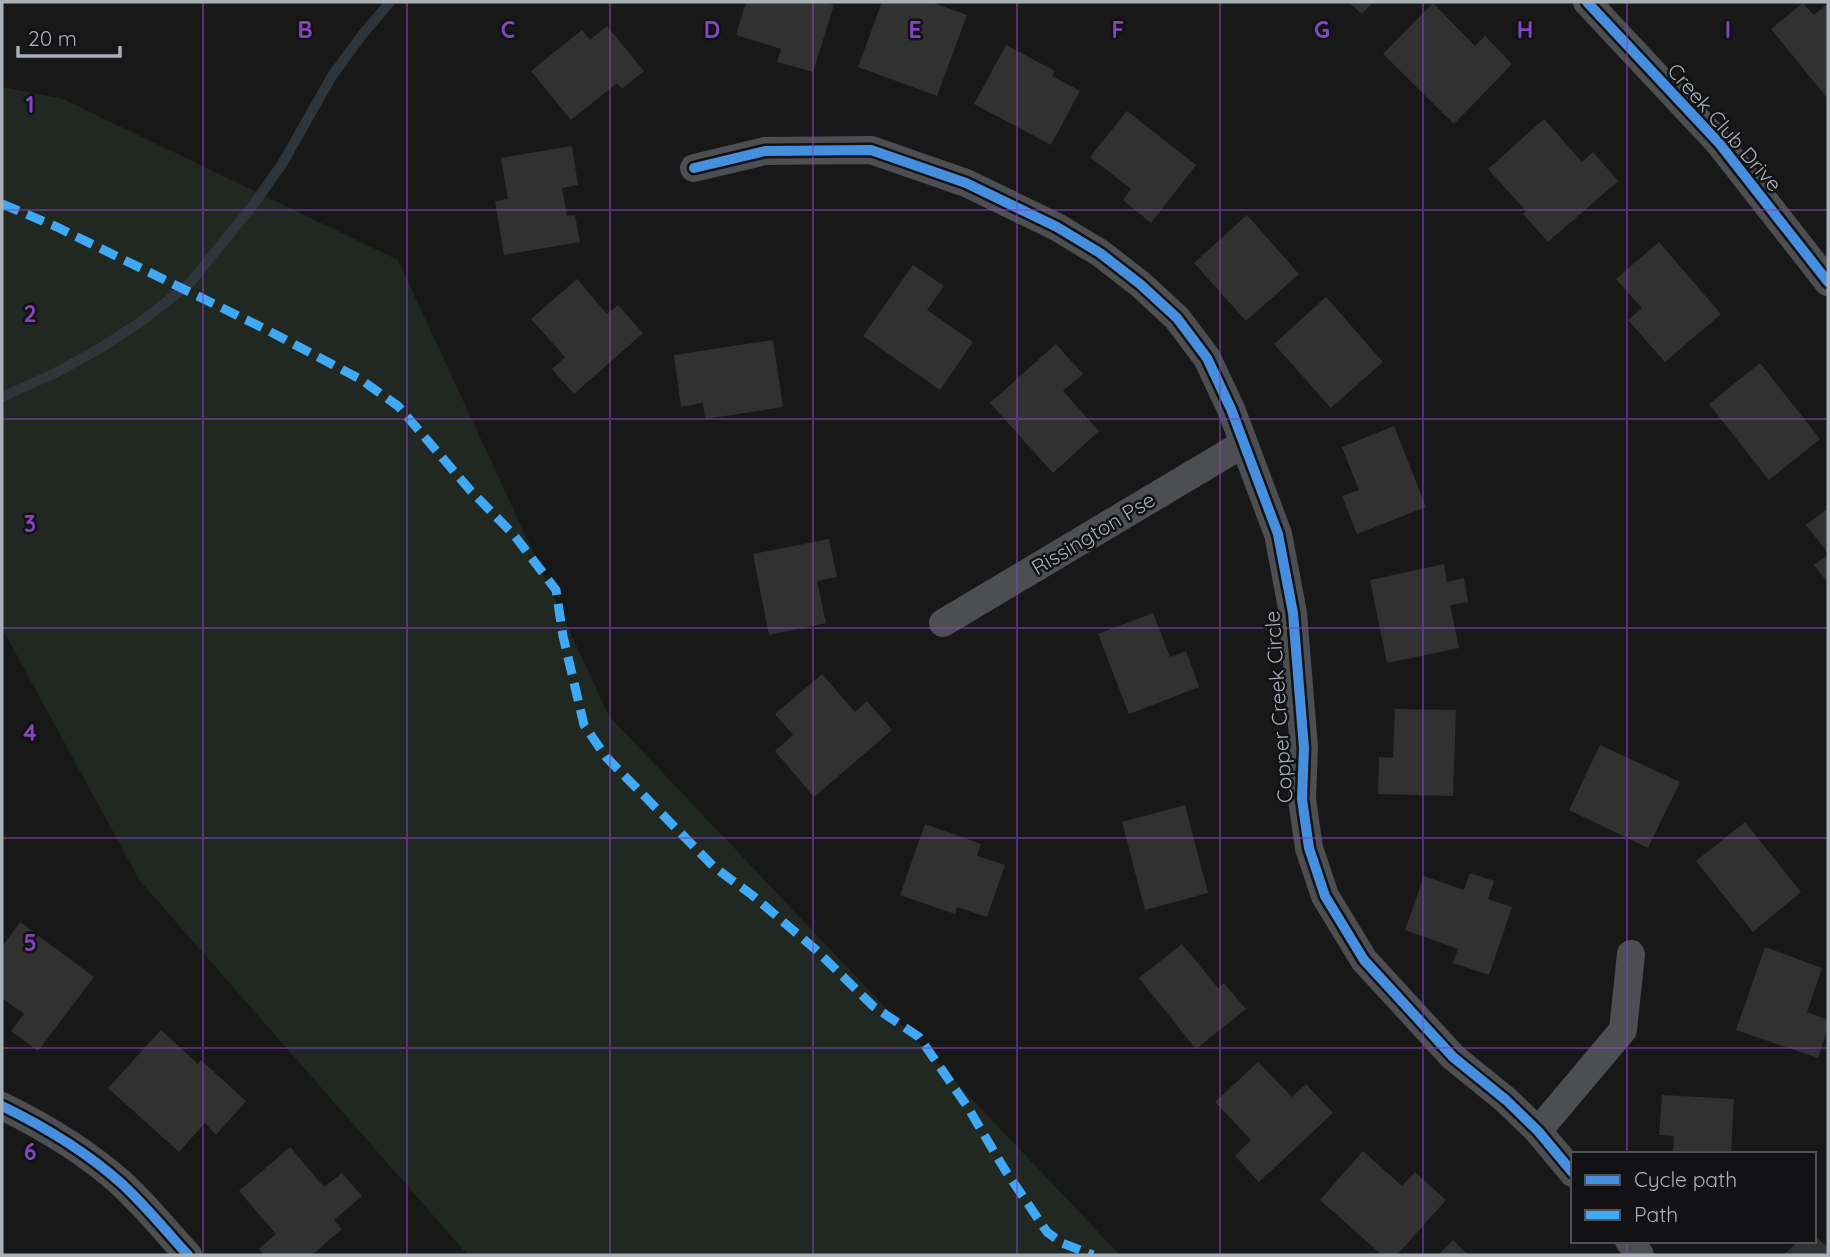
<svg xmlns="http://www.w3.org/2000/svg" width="1830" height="1257" viewBox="0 0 1830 1257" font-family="Quicksand,sans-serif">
	<rect width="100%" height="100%" fill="#181818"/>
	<polygon fill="#212721" points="2,87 63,99 398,260 609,716 1120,1255 468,1255 140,881 2,628"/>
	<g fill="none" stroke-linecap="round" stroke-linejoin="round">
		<polyline stroke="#2e363b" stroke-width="10" points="2,397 55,373 99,349 142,321 190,283 253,205 282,164 332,76 362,35 390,2"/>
	</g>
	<g fill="#313132">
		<polygon points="746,2 823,2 834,5 813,72 777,62 781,49 736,35"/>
		<polygon points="882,2 931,2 967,15 937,96 858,67"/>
		<polygon points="1348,2 1373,2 1362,14"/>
		<polygon points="1433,3 1475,46 1485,36 1512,64 1454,124 1383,54"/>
		<polygon points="1803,3 1814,15 1828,3 1828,99 1771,29"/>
		<polygon points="607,26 644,71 622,89 617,83 571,120 531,71 582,30 590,40"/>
		<polygon points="1006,45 1055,71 1052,76 1080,91 1051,145 974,104"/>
		<polygon points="1127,111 1196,165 1151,223 1123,200 1131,189 1090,157"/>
		<polygon points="1544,119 1582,162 1593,152 1618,181 1548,242 1523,214 1526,211 1488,169"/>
		<polygon points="572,146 578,185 562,188 567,216 575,215 580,242 504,255 495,201 508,199 501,158"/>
		<polygon points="1247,215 1299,274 1246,321 1194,263"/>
		<polygon points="1659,242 1721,314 1665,362 1628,320 1642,308 1616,279"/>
		<polygon points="913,265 944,286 927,310 973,342 940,390 863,336"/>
		<polygon points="577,279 607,314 618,305 643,333 574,394 552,369 565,357 531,319"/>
		<polygon points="1326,297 1383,362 1331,408 1274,344"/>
		<polygon points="773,340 783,407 705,419 703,403 681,407 674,355"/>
		<polygon points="1056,344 1083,374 1063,391 1099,431 1053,473 990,403"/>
		<polygon points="1760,363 1820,439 1769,480 1709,404"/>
		<polygon points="1394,426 1426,507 1357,534 1342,496 1359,490 1342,447"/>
		<polygon points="1828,508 1828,553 1806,525"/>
		<polygon points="829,539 837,577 817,581 826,623 769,635 753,554"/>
		<polygon points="1828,555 1828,583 1814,565"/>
		<polygon points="1444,564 1447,582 1464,578 1468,602 1450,605 1459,648 1387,663 1370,580"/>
		<polygon points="1153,613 1170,657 1186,651 1199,687 1129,714 1098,634"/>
		<polygon points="822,674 855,712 867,701 892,730 814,797 775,751 793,735 775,714"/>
		<polygon points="1395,709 1456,710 1453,796 1378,794 1379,757 1393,758"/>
		<polygon points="1600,745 1680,782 1648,848 1569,810"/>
		<polygon points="1185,805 1208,893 1145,910 1122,822"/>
		<polygon points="1745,822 1801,892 1753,932 1696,861"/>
		<polygon points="925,824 981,844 977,856 1005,865 987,917 957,907 955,914 900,895"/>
		<polygon points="1470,873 1494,881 1488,899 1512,907 1489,975 1453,963 1458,949 1405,930 1424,876 1464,890"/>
		<polygon points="20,922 94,977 38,1051 11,1031 24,1014 2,998 2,947"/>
		<polygon points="1182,944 1218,988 1224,983 1246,1009 1196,1049 1139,978"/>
		<polygon points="1765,947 1822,968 1807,1012 1828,1020 1828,1028 1818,1058 1736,1030"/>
		<polygon points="161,1030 198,1064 201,1060 246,1101 216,1135 205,1123 179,1152 108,1088"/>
		<polygon points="1258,1062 1292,1097 1306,1084 1333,1113 1259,1182 1235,1156 1251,1140 1215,1102"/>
		<polygon points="1662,1095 1734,1099 1731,1154 1673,1154 1674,1136 1659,1135"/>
		<polygon points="290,1147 324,1187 342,1173 362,1196 334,1220 342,1229 312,1255 264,1255 259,1249 276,1234 239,1191"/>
		<polygon points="1363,1151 1402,1186 1415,1172 1446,1200 1397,1255 1382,1255 1320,1200"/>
		<polygon points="1814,1235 1828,1248 1828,1255 1784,1255 1798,1241 1814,1241"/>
		<polygon points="1453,1240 1468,1255 1438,1255"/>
	</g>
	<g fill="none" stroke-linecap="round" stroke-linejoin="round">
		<g stroke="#4c4e51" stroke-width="28">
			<polyline points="1587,2 1719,143 1828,282"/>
			<polyline points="694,168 765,151 871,150 966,183 1057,227 1100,253 1140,284 1177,318 1207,358 1231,409 1278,534 1293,613 1304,748 1302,799 1309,848 1325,896 1364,960 1453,1057 1506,1100 1538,1131 1573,1173"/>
			<polyline points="943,623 1243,444"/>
			<path d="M2 1106C45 1127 85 1151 121 1183 145 1205 166 1231 188 1255"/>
			<polyline points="1538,1131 1623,1030 1631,954"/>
			<polyline points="1629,1241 1640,1255"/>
		</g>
		<polyline stroke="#3fa9f5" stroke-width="9" stroke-dasharray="18 9" stroke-linecap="butt" points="2,204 57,227 267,330 360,379 398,406 470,490 514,535 556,590 563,636 584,725 606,757 714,867 752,895 815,949 873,1006 919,1037 967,1106 1005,1170 1047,1232 1062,1243 1093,1255"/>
		<defs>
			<g id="cycleway">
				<polyline points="1587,2 1719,143 1828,282"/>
				<polyline points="694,168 765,151 871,150 966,183 1057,227 1100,253 1140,284 1177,318 1207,358 1231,409 1278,534 1293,613 1304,748 1302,799 1309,848 1325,896 1364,960 1453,1057 1506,1100 1538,1131 1573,1173"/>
				<path d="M2 1106C45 1127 85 1151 121 1183 145 1205 166 1231 188 1255"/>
			</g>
		</defs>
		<use href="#cycleway" stroke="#121214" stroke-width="15"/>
		<use href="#cycleway" stroke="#468fdf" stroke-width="10"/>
	</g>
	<path fill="none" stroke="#8446be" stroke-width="2" stroke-opacity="0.55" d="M203 2V1255M407 2V1255M610 2V1255M813 2V1255M1017 2V1255M1220 2V1255M1423 2V1255M1627 2V1154M2 210H1828M2 419H1828M2 628H1828M2 838H1828M2 1048H1828M1627 1241V1255"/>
	<g text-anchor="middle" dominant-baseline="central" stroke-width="5" stroke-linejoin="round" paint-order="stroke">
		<g font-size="21" fill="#aab0b8" stroke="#121214">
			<text transform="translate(1725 127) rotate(49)">Creek Club Drive</text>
			<text transform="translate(1093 533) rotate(-31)">Rissington Pse</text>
			<text transform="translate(1278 707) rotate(-94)">Copper Creek Circle</text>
		</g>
	</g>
	<g font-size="23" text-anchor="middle" font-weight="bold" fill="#8446be" stroke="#121214" stroke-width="5" stroke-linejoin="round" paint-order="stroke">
		<text x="305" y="38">B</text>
		<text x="508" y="38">C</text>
		<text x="712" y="38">D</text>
		<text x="915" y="38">E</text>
		<text x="1118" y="38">F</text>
		<text x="1322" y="38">G</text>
		<text x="1525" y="38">H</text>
		<text x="1728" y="38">I</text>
		<text x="30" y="113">1</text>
		<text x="30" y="322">2</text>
		<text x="30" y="532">3</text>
		<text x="30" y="741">4</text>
		<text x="30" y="951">5</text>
		<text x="30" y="1160">6</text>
	</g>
	<rect width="1830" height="1257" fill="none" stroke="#aab0b8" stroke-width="7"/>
	<rect x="1571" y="1152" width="245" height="91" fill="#121214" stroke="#4f5156" stroke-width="2"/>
	<rect x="1585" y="1175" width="35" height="10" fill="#468fdf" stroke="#4f5156" stroke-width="2"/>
	<text x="1634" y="1187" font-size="21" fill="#aab0b8">Cycle path</text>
	<rect x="1585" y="1210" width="35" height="10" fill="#3fa9f5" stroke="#4f5156" stroke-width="2"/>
	<text x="1634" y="1222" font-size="21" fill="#aab0b8">Path</text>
	<path d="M18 46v10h102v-10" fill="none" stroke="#aab0b8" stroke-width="3.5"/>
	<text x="28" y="46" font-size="21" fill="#aab0b8" stroke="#121214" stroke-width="5" paint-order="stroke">20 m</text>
</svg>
